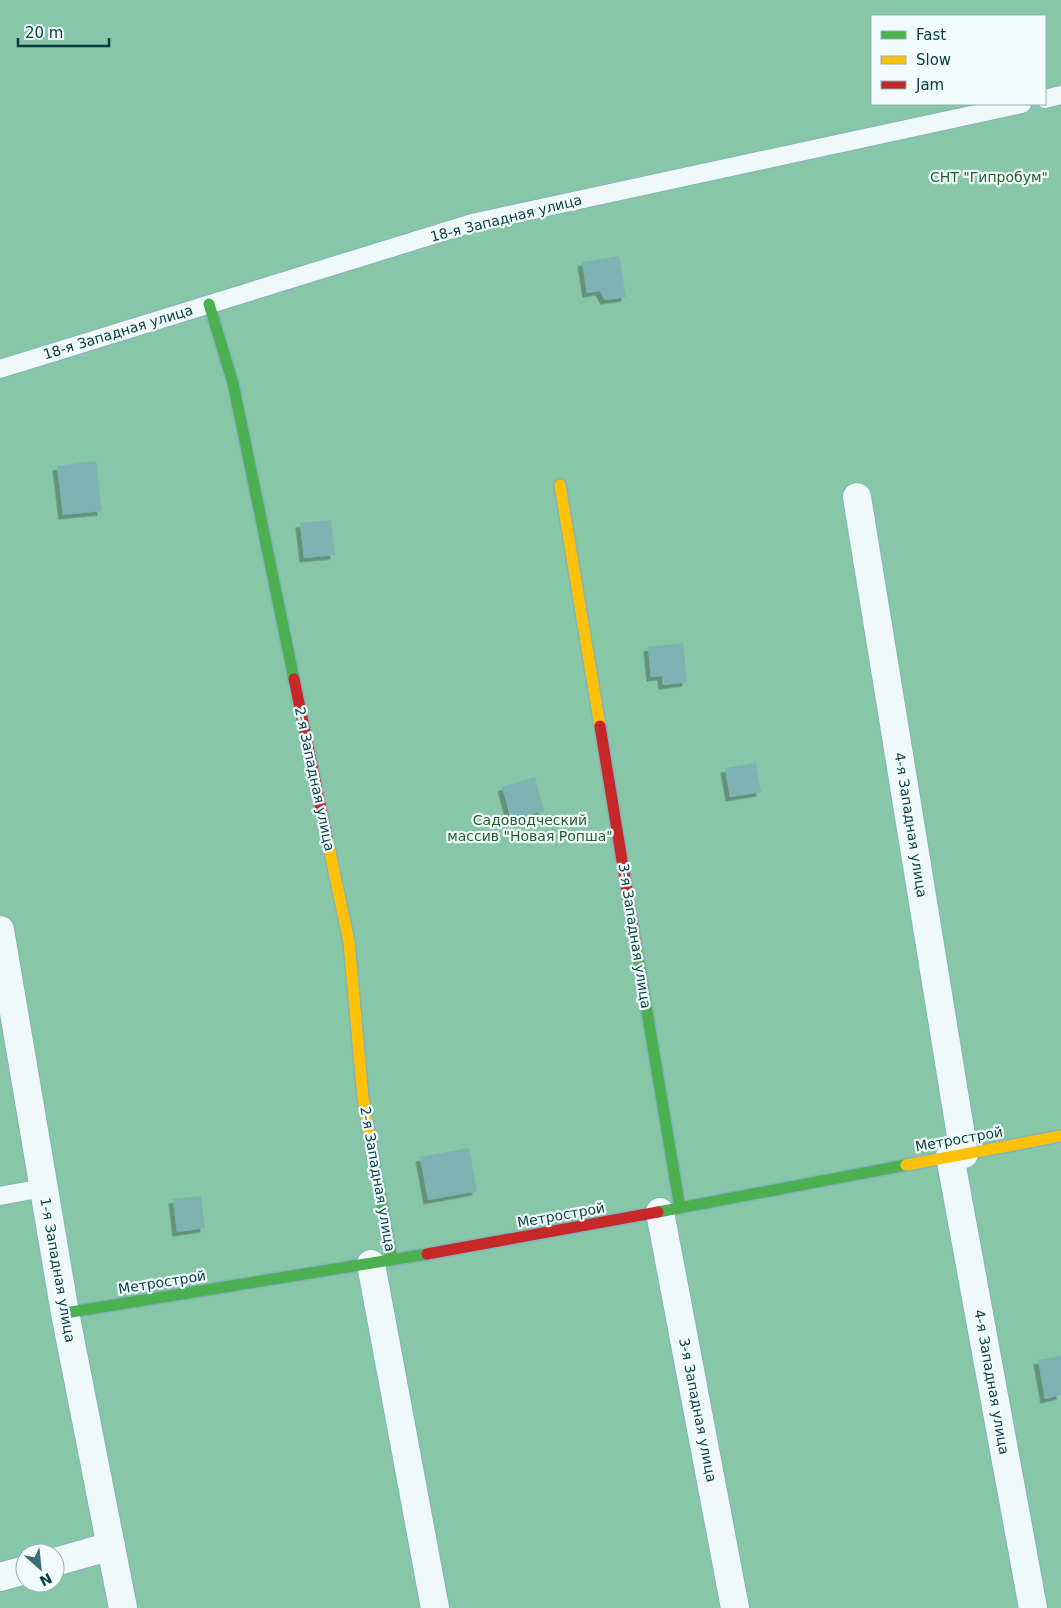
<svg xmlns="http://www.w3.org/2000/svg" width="1061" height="1608" viewBox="0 0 1061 1608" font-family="'DejaVu Sans',sans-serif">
	<defs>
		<filter id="shadow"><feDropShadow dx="-4.5" dy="4.5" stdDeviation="0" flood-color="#0004"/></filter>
	</defs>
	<rect width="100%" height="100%" fill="#98d6dd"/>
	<path fill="#87c6a7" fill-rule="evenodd" d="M0 0H1061V1608H0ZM872 16H1045V104H872ZM25 1553H55V1583H25Z"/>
	<g fill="#7fb2b2" filter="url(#shadow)">
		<polygon points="619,256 626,297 605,300 600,291 587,293 582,262"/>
		<polygon points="96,461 102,511 63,515 57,466"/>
		<polygon points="331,520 335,555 304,558 300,523"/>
		<polygon points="683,643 687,682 663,685 662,676 651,677 648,647"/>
		<polygon points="756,763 761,792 730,797 725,768"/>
		<polygon points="535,777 544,811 511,819 502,787"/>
		<polygon points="469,1148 477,1191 428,1200 420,1157"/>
		<polygon points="201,1196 205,1228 177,1232 173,1199"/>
		<polygon points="1061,1356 1061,1395 1045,1399 1038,1360"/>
	</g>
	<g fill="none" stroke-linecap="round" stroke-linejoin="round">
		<defs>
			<g id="lane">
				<polyline points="1045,99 1061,95"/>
				<polyline points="0,369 472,223 1022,104"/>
				<polyline points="0,1196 43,1188"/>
			</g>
			<g id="street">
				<polyline points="857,497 964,1154"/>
				<polyline points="0,930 65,1313 123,1608"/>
				<polyline points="950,1156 1033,1608"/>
				<polyline points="660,1212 735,1608"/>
				<polyline points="371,1264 435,1608"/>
				<polyline points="55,1562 111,1546"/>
				<polyline points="0,1577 25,1570"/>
			</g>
			<g id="fast">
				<polyline points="209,304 233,383 294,679"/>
				<polyline points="636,946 680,1208"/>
				<polyline points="372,1151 392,1260"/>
				<polyline points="658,1212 906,1165"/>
				<polyline points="65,1313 427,1254"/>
			</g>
			<g id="slow">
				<polyline points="560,485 600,726"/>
				<polyline points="327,838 349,942 363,1098 372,1151"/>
				<polyline points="906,1165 1061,1136"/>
			</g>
			<g id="jam">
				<polyline points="294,679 327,838"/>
				<polyline points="600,726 636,946"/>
				<polyline points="427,1254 658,1212"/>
			</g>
		</defs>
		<use href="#lane" stroke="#82b4ba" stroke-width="20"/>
		<use href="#street" stroke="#82b4ba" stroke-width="30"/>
		<use href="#fast" stroke="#82b4ba" stroke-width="14"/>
		<use href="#slow" stroke="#82b4ba" stroke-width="14"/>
		<use href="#jam" stroke="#82b4ba" stroke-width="14"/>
		<use href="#lane" stroke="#f0f9fa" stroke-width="18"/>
		<use href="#street" stroke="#f0f9fa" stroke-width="28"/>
		<use href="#fast" stroke="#4caf50" stroke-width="11"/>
		<use href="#slow" stroke="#ffc107" stroke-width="11"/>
		<use href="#jam" stroke="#c62828" stroke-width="11"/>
	</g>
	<g text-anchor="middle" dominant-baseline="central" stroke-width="4.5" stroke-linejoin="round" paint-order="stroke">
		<g font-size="14" fill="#206027" stroke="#f2fcfd">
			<text x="989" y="177">СНТ "Гипробум"</text>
			<text x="530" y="820">Садоводческий<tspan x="530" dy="16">массив "Новая Ропша"</tspan></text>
		</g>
		<g font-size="14" fill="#053c41" stroke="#f2fcfd">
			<text transform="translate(506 218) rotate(-14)">18-я Западная улица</text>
			<text transform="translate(118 332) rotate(-17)">18-я Западная улица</text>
			<text transform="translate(315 779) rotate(78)">2-я Западная улица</text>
			<text transform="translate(911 825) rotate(81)">4-я Западная улица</text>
			<text transform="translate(635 936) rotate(81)">3-я Западная улица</text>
			<text transform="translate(959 1139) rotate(-10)">Метрострой</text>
			<text transform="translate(378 1179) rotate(80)">2-я Западная улица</text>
			<text transform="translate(561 1215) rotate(-10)">Метрострой</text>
			<text transform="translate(58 1270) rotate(80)">1-я Западная улица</text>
			<text transform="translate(162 1282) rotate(-9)">Метрострой</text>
			<text transform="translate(992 1382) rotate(80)">4-я Западная улица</text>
			<text transform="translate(698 1410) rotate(79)">3-я Западная улица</text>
		</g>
	</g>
	<rect x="871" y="15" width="175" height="90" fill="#f2fcfd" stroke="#93afb2"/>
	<rect x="881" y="31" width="25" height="8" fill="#4caf50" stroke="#93afb2"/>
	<text x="916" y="40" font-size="15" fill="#053c41">Fast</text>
	<rect x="881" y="56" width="25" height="8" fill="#ffc107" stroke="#93afb2"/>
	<text x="916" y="65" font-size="15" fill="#053c41">Slow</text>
	<rect x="881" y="81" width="25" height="8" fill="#c62828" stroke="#93afb2"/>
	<text x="916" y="90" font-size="15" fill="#053c41">Jam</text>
	<g transform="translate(40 1568) rotate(153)"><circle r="24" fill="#f2fcfd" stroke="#93afb2"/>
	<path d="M0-4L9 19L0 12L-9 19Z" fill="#387278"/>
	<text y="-8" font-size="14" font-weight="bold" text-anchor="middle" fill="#053c41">N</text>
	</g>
	<path d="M18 38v8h91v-8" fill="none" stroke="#053c41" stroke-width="2.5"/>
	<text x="25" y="38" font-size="15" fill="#053c41" stroke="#f2fcfd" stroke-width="4" paint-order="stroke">20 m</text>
</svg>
